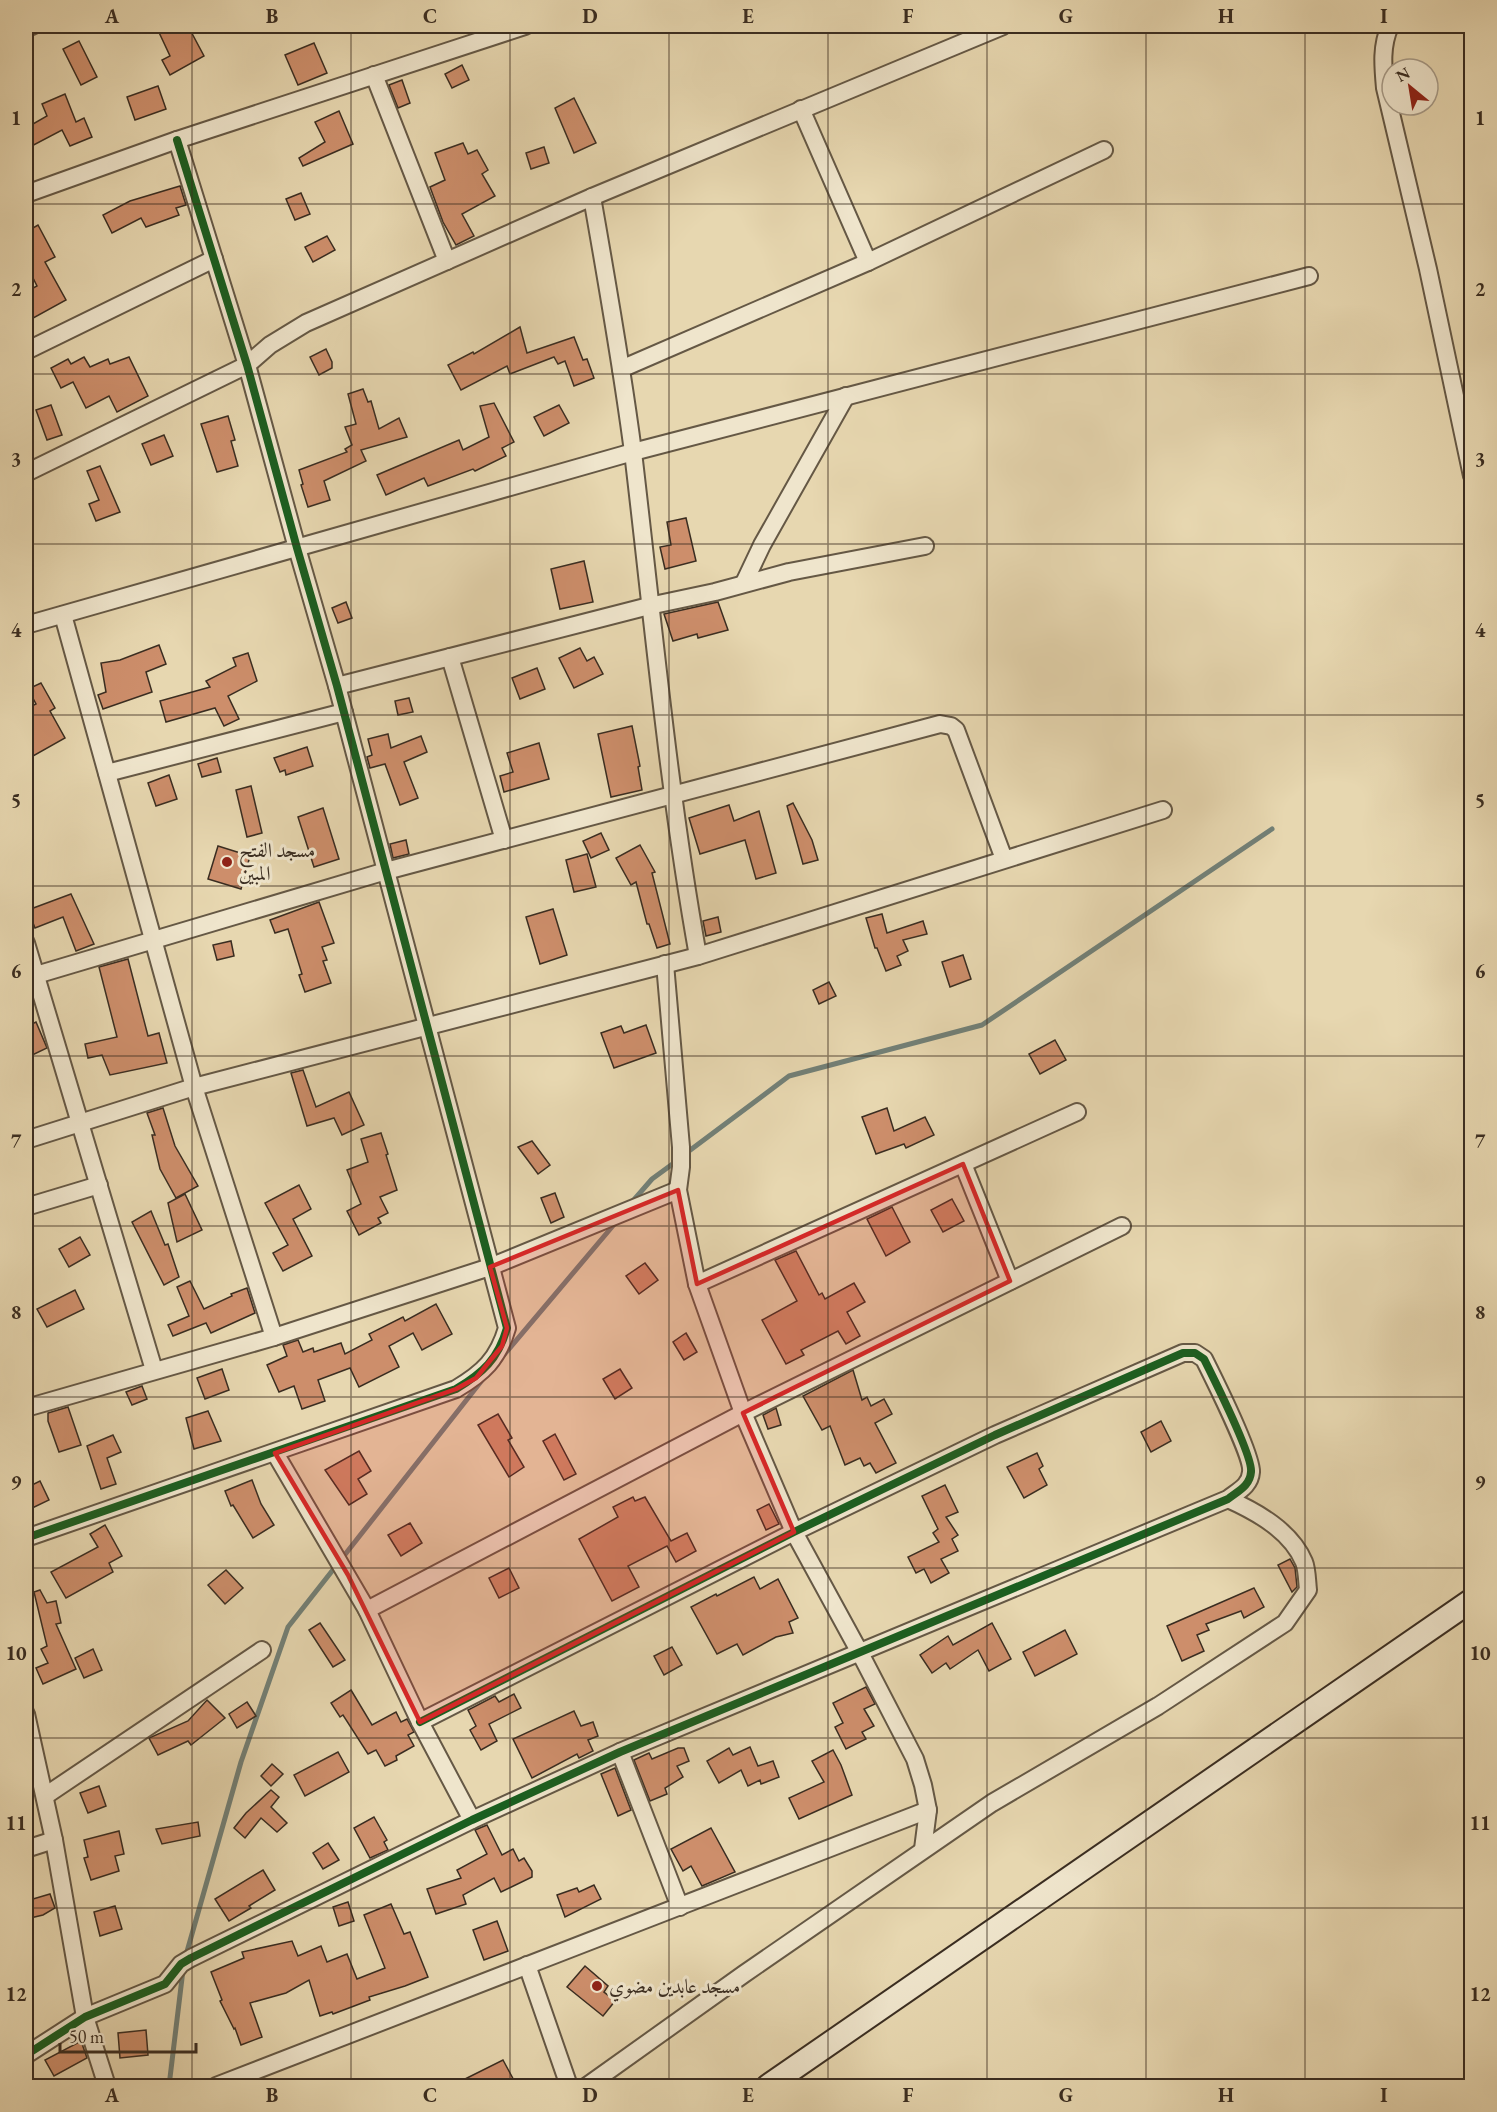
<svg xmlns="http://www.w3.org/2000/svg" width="1497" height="2112" viewBox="0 0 1497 2112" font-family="'EB Garamond',Amiri,serif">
	<rect width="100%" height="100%" fill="#e7d7b0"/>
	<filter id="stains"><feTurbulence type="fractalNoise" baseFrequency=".00333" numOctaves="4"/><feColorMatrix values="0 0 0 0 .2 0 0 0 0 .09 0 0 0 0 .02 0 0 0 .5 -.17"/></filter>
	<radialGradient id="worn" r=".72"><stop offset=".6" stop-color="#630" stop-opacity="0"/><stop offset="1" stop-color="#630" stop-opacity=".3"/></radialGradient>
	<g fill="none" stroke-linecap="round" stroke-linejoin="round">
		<g stroke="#728077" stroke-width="5">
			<polyline points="685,1154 789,1076 982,1025 1272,829"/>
			<polyline points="632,1202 652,1179 678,1160"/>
			<polyline points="503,1356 617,1221"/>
			<polyline points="186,1955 241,1762 288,1627 483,1379"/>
			<polyline points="169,2086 183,1970"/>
		</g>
	</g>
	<g fill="#cd8e6b" stroke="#3a2d21" stroke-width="1.5">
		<polygon points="156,26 188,26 204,56 170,75 162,60 170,56"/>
		<polygon points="79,41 97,77 81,85 63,49"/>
		<polygon points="314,43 327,73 298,85 285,55"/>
		<polygon points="462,65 469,80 452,88 445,74"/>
		<polygon points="402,80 410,103 398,108 389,85"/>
		<polygon points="158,86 166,109 135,120 127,97"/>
		<polygon points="65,94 76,122 84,118 92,137 70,146 62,130 26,149 26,128 47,116 42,104"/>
		<polygon points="574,98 596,143 574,153 555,108"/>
		<polygon points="339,111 353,144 303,166 299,158 325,142 315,122"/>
		<polygon points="463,143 468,154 477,150 488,170 482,174 495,196 462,214 474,236 456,245 443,222 430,187 445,180 435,153"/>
		<polygon points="544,147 549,163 531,169 526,153"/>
		<polygon points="180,186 186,205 176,208 179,215 146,227 141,218 112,233 103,215 130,201"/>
		<polygon points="301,193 310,214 295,220 286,199"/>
		<polygon points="38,225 55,257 45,262 66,300 26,322 26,292 37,286 26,264 26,232"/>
		<polygon points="327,236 335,250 313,262 305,247"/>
		<polygon points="520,327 527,353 574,337 583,360 587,359 594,378 574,386 565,361 558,364 554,357 510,374 507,366 461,390 448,365 473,352 474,354"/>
		<polygon points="326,349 332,362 332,368 319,375 310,357"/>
		<polygon points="84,357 90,367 108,359 110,364 129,357 148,396 117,412 109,396 86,408 73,382 61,388 51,368 68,359 71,364"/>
		<polygon points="363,389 368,402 371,401 379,429 399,418 407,437 361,450 366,461 324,481 330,500 308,507 301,485 303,484 299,470 347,452 345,449 352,445 345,427 356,424 348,394"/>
		<polygon points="494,403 514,442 502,448 506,456 475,471 473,469 428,486 424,478 386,495 377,475 459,440 463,450 489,437 480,406"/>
		<polygon points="51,405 62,435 47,440 36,410"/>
		<polygon points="559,405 569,423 544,436 534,417"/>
		<polygon points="228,416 235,440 231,441 238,466 217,472 201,424"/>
		<polygon points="164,435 173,456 151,465 142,444"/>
		<polygon points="100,466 120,512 96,521 89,504 99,500 87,471"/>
		<polygon points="686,518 696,561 665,569 660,547 671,545 667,522"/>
		<polygon points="584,561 593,602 560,609 551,569"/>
		<polygon points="346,602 352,618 338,623 332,608"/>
		<polygon points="718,602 728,630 698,638 697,634 673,641 664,614"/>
		<polygon points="159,645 166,664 146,672 152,692 103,709 98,695 106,692 101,663 120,660"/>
		<polygon points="580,648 587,661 594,657 603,674 574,688 559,658"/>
		<polygon points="248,653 257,681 228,696 239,719 224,726 215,708 166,722 160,701 210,687 206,681 236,666 233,658"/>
		<polygon points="537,668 545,689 520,699 512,678"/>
		<polygon points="41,683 55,708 50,711 65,738 26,760 26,709 36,704 28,689"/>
		<polygon points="409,698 413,712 398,715 395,701"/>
		<polygon points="632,726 640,766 638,767 642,790 611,797 598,734"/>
		<polygon points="388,734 391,748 421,736 427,752 404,762 418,798 400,805 385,764 370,768 367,757 372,755 368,739"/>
		<polygon points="539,743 549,779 504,792 500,776 513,772 507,753"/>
		<polygon points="307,747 313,766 286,775 285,770 280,772 274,758"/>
		<polygon points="217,758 221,772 202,777 198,764"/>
		<polygon points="169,775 177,799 156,806 148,783"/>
		<polygon points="251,786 262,833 247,837 236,790"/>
		<polygon points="793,803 812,840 818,860 803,864 787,806"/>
		<polygon points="729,805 734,821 759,811 776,873 756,879 745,840 700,854 689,818"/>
		<polygon points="323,808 339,859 314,867 298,817"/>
		<polygon points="601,833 609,850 591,858 583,841"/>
		<polygon points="406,840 409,854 393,858 390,844"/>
		<polygon points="640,845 655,872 652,873 670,944 657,948 649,924 647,924 636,882 631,885 616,858"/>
		<polygon points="218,846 250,856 241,889 208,879"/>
		<polygon points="587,854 596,887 574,892 566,860"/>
		<polygon points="71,894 94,944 76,951 63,917 35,928 28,910"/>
		<polygon points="319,902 334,943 322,947 327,960 323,961 331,983 305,992 299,975 302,974 288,929 275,933 270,920"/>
		<polygon points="553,909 567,955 540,964 526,917"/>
		<polygon points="882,914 887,933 923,921 927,934 903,940 908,951 897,956 901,965 886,971 877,948 875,948 866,918"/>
		<polygon points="718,917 721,932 706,936 703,921"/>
		<polygon points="231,941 234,956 217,960 213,945"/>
		<polygon points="963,955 971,979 950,987 942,962"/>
		<polygon points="128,959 148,1036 159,1033 167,1063 110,1075 102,1055 88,1058 85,1044 117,1037 99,967"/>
		<polygon points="829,982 836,996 819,1004 813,990"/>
		<polygon points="36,1022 47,1048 26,1058 26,1027"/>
		<polygon points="646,1025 656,1053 614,1068 601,1033 621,1026 624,1033"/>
		<polygon points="1055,1040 1066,1060 1040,1074 1029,1054"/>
		<polygon points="303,1070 316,1107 349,1092 364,1125 342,1135 334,1118 307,1126 291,1073"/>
		<polygon points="163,1108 175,1146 198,1186 176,1198 160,1169 152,1135 155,1135 147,1113"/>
		<polygon points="887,1108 894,1131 925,1117 934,1135 906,1148 904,1144 876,1154 862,1117"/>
		<polygon points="381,1133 388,1154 386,1155 397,1190 380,1197 388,1213 378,1218 381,1223 359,1235 347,1211 361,1204 347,1170 368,1162 361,1139"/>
		<polygon points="532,1141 550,1165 538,1174 518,1147"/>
		<polygon points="299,1185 311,1209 293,1219 312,1256 283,1271 273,1253 288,1245 265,1203"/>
		<polygon points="555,1193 564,1217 551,1223 541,1198"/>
		<polygon points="185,1194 202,1230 177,1242 168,1203"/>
		<polygon points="952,1199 964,1221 943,1232 931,1210"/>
		<polygon points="892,1207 910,1242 886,1256 867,1219"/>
		<polygon points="151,1211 165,1245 168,1244 179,1277 164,1285 132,1222"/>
		<polygon points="80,1237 90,1255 69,1267 59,1249"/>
		<polygon points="796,1251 819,1295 822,1293 825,1299 854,1283 865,1302 847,1312 860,1336 846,1344 838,1331 801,1350 804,1355 786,1364 762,1320 797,1301 775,1260"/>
		<polygon points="645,1263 658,1280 639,1294 626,1276"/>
		<polygon points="190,1281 204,1309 232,1296 231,1294 247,1288 255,1313 211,1333 206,1323 173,1336 168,1325 189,1316 177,1287"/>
		<polygon points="75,1290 84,1309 47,1327 37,1309"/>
		<polygon points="436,1304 452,1334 422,1350 413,1333 389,1346 399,1367 359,1387 350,1368 318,1380 325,1401 302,1409 294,1386 279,1392 267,1365 287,1356 283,1345 298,1340 303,1352 313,1348 314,1352 341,1343 345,1354 372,1340 369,1334 403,1317 405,1321"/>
		<polygon points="686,1333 697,1352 684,1360 673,1342"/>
		<polygon points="222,1369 229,1390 205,1399 197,1378"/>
		<polygon points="620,1369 632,1388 615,1399 603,1379"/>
		<polygon points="853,1370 862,1400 867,1397 871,1406 884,1399 892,1414 875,1423 896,1463 876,1473 870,1463 864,1466 860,1458 845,1465 830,1426 822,1430 803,1396"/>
		<polygon points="142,1386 147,1399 132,1405 126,1392"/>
		<polygon points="68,1407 81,1445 59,1452 48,1421 48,1413"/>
		<polygon points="776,1408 781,1425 768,1429 763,1415"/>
		<polygon points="208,1411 221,1441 194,1449 186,1418"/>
		<polygon points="498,1414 512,1438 508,1440 524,1467 509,1477 478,1425"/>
		<polygon points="1161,1421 1171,1441 1151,1452 1141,1432"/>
		<polygon points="555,1434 576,1474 564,1480 543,1441"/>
		<polygon points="113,1435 121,1452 107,1458 116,1484 101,1489 87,1446"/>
		<polygon points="359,1451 371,1471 358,1479 367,1494 349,1505 325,1470"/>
		<polygon points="1037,1453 1043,1466 1039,1469 1047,1485 1024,1498 1007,1467"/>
		<polygon points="252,1480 261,1504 274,1525 253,1538 233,1505 231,1506 225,1491"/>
		<polygon points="40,1481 49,1500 26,1511 26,1488"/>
		<polygon points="945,1485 958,1512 946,1517 958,1535 952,1539 958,1551 941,1559 949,1573 931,1583 924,1569 916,1573 908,1557 939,1542 933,1533 938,1529 922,1496"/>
		<polygon points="633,1497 635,1501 645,1497 671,1541 687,1533 696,1551 676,1562 667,1546 628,1566 639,1587 612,1601 579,1539 618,1517 613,1507"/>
		<polygon points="769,1504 779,1524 766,1530 757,1510"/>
		<polygon points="410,1523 422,1543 401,1556 388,1535"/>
		<polygon points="105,1525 122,1556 109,1563 113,1572 66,1598 51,1572 98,1547 90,1534"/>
		<polygon points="1290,1559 1295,1568 1297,1587 1292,1592 1278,1565"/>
		<polygon points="509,1568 519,1588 499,1598 489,1578"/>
		<polygon points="226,1570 243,1588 225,1604 208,1585"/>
		<polygon points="754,1577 760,1589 778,1579 798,1618 789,1622 793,1633 776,1637 743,1655 737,1644 717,1654 691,1607 716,1594 717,1596"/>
		<polygon points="1254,1588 1264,1607 1244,1618 1241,1611 1206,1624 1209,1630 1197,1635 1204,1651 1182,1661 1167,1626"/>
		<polygon points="40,1590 47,1603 56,1601 61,1623 56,1624 76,1669 43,1684 36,1668 48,1663 41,1649 47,1646 34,1592"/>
		<polygon points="320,1623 345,1660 333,1667 309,1630"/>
		<polygon points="992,1623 1011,1659 989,1671 978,1650 950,1669 946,1663 932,1673 920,1655 948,1636 953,1645"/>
		<polygon points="1065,1630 1077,1654 1035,1676 1023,1652"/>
		<polygon points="672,1647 682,1665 664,1675 654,1656"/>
		<polygon points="93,1649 102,1670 84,1678 75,1658"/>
		<polygon points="866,1687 875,1704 864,1709 874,1726 862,1732 866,1739 846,1749 835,1727 843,1723 833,1703"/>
		<polygon points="351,1690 372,1725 396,1712 401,1722 407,1719 414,1732 408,1735 414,1746 396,1756 397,1760 385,1766 376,1750 368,1754 343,1715 340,1717 331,1703"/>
		<polygon points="514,1694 521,1708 489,1724 497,1741 481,1750 470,1730 476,1726 468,1710 495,1696 499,1702"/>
		<polygon points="207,1700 225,1718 191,1745 188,1741 158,1755 149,1738 188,1721"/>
		<polygon points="247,1702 256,1716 237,1728 229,1714"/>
		<polygon points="574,1711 581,1726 593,1722 598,1736 588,1740 593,1751 579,1758 577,1754 532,1778 513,1739"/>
		<polygon points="750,1747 758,1766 773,1761 779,1777 761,1784 760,1780 748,1786 741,1770 719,1783 707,1761 729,1748 733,1755"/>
		<polygon points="678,1748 684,1748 689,1761 677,1766 683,1777 665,1788 667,1794 650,1801 634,1760 649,1753 652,1759"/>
		<polygon points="833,1750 841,1765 852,1795 799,1819 789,1798 824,1782 812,1761"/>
		<polygon points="338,1752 349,1772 305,1796 294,1775"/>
		<polygon points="272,1764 283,1774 271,1786 261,1776"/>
		<polygon points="615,1768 631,1810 618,1816 601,1774"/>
		<polygon points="99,1786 106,1806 88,1813 80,1793"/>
		<polygon points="271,1790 279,1797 271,1807 287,1823 277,1832 261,1818 245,1838 234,1828 246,1813"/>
		<polygon points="374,1817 387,1840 384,1842 388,1850 370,1858 354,1828"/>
		<polygon points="198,1822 200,1836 162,1844 156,1829"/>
		<polygon points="487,1825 502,1855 513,1849 519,1861 524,1858 532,1871 532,1877 501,1892 494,1878 463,1895 466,1904 436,1914 427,1889 461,1878 457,1870 487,1854 475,1830"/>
		<polygon points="711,1828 735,1872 702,1886 691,1866 683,1871 671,1849"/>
		<polygon points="119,1831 124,1854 115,1856 119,1871 91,1880 84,1858 88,1857 84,1840"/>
		<polygon points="328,1843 339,1860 323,1869 313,1853"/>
		<polygon points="263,1870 275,1890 249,1906 251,1908 229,1921 215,1899"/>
		<polygon points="594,1885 601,1899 565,1917 557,1895 577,1888 579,1892"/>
		<polygon points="50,1894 55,1908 43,1915 26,1919 26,1901"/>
		<polygon points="348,1902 354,1921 339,1926 333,1907"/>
		<polygon points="391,1904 404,1934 410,1932 428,1977 405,1986 369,1997 370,2000 333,2014 332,2012 320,2016 309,1980 286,1993 250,2003 262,2037 241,2045 235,2028 234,2029 220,2001 222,2000 211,1972 244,1958 242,1952 292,1941 298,1956 321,1946 327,1962 347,1954 357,1979 385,1968 364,1915"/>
		<polygon points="115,1906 122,1929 100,1936 94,1912"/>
		<polygon points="497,1921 508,1951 484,1960 473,1930"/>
		<polygon points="585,1966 608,1986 604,1992 615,2001 603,2016 567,1987"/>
		<polygon points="146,2030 148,2055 120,2058 118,2033"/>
		<polygon points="81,2041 87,2058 54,2076 45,2060"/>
		<polygon points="503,2060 517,2086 451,2086"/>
	</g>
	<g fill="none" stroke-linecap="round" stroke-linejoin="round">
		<defs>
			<g id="street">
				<path d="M1390 26C1381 46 1383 66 1385 88L1428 269 1472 476"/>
				<polyline points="26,28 32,26"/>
				<polyline points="374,75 447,261"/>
				<polyline points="801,109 868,262"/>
				<polyline points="26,194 177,140 525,26"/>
				<path d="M592 197C607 282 622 367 633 452 653 620 668 789 698 956"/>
				<polyline points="26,351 214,259"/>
				<polyline points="621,369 868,262 1104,150"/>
				<polyline points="26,473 247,365 270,345 306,323 592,197 1003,26"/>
				<polyline points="744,583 762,545 846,396"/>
				<polyline points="63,615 194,1087 274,1337"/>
				<polyline points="26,625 633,452 1309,276"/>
				<polyline points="450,657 504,840"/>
				<polyline points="337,686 649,606 715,592 789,572 925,546"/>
				<polyline points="107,773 344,712"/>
				<polyline points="26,943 154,1370"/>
				<polyline points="665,964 681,1147 681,1167 678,1190 697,1284 743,1413 794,1532 859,1651 915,1759 923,1785 928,1810 923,1849"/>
				<polyline points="26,978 386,871 940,724 951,726 956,730 1004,859"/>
				<polyline points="26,1140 194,1087 698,956 1163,810"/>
				<polyline points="963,1164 1010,1281"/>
				<polyline points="26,1207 99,1185"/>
				<polyline points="697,1284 1077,1112"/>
				<polyline points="26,1408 274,1337 490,1267 678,1190"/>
				<polyline points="275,1453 367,1610 420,1722 472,1820"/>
				<path d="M26 1538 456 1389C483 1373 498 1359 507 1328L337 686 297 548 247 365 177 140"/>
				<polyline points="367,1610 743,1413 1122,1226"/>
				<polyline points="26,1714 54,1840 85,2017 107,2086"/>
				<polyline points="620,1752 680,1907"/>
				<polyline points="45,1796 262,1650"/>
				<polyline points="26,1849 54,1840"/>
				<polyline points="527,1965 569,2086"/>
				<path d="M26 2055 85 2017 165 1984 181 1964 191 1958 472 1820 620 1752 1228 1499C1238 1491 1250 1486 1251 1472 1253 1457 1213 1377 1204 1359L1195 1353H1183L995 1435 794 1532 420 1722"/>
				<polyline points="216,2086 928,1810"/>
				<path d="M587 2086 744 1974 992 1803 1158 1706 1285 1623 1308 1590C1307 1581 1307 1569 1304 1562 1291 1531 1257 1512 1228 1499"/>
			</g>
			<polyline id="secondary" points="768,2086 1472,1600"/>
		</defs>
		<use href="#street" stroke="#655845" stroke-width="20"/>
		<use href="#secondary" stroke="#3a2d21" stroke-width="26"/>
		<use href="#street" stroke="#efe5cc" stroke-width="16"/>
		<use href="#secondary" stroke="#efe5cc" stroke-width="22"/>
		<defs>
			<g id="cycleway">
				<path d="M26 1538 456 1389C483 1373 498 1359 507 1328L337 686 297 548 247 365 177 140"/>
				<path d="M26 2055 85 2017 165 1984 181 1964 191 1958 472 1820 620 1752 1228 1499C1238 1491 1250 1486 1251 1472 1253 1457 1213 1377 1204 1359L1195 1353H1183L995 1435 794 1532 420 1722"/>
			</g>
		</defs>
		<use href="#cycleway" stroke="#efe5cc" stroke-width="11"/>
		<use href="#cycleway" stroke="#1b5e20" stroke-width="8"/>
	</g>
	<path fill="#d62828" fill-opacity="0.2" stroke="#d62828" stroke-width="4.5" stroke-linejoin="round" d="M963 1164 1010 1281 743 1413 794 1532 420 1722 348 1575 275 1453 456 1389 476 1378 502 1346 507 1328 490 1267 678 1190 697 1284Z"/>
	<path fill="none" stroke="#3a2d21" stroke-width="1.5" stroke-opacity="0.55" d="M192 26V2086M351 26V2086M510 26V2086M669 26V2086M828 26V2086M987 26V2086M1146 26V2086M1305 26V2086M26 204H1472M26 374H1472M26 544H1472M26 715H1472M26 886H1472M26 1056H1472M26 1226H1472M26 1397H1472M26 1568H1472M26 1738H1472M26 1908H1472"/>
	<g fill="#8f2418" stroke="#efe5cc" stroke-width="2">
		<circle cx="227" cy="862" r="6"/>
		<circle cx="597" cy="1986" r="6"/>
	</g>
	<g text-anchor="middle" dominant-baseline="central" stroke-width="6" stroke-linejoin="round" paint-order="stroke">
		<g font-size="20" fill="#3a2d21" stroke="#efe5cc" text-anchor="start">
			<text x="239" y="850">مسجد الفتح<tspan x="239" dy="23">المبين</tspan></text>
			<text x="609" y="1986">مسجد عابدين مضوي</text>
		</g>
	</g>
	<rect width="1497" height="2112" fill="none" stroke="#e7d7b0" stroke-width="66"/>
	<g transform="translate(1410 87) rotate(330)"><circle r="28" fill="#efe5cc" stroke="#a79b88" stroke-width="1.5"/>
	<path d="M0-4.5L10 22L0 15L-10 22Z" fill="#8f2418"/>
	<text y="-9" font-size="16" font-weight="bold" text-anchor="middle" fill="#3a2d21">N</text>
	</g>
	<path d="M60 2043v9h136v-9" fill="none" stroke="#3a2d21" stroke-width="3"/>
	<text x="69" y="2043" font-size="18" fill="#3a2d21" stroke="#efe5cc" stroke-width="4.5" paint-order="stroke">50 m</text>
	<rect x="33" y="33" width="1431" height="2046" fill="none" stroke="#3a2d21" stroke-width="2"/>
	<g font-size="20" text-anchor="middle" font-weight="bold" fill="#3a2d21">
		<text x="112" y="23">A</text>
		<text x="272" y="23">B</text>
		<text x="430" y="23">C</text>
		<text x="590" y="23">D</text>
		<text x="748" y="23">E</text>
		<text x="908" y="23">F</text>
		<text x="1066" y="23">G</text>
		<text x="1226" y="23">H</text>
		<text x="1384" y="23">I</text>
		<text x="16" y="125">1</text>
		<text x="1480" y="125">1</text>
		<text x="16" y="296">2</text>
		<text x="1480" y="296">2</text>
		<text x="16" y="466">3</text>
		<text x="1480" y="466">3</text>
		<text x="16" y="637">4</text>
		<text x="1480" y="637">4</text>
		<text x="16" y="807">5</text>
		<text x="1480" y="807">5</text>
		<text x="16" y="978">6</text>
		<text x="1480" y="978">6</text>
		<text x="16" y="1148">7</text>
		<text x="1480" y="1148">7</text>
		<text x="16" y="1319">8</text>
		<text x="1480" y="1319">8</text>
		<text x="16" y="1489">9</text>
		<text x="1480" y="1489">9</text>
		<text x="16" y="1660">10</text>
		<text x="1480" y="1660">10</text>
		<text x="16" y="1830">11</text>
		<text x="1480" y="1830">11</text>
		<text x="16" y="2001">12</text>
		<text x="1480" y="2001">12</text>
		<text x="112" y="2102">A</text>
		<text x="272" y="2102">B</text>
		<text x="430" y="2102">C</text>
		<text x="590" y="2102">D</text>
		<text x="748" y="2102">E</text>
		<text x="908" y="2102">F</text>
		<text x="1066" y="2102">G</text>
		<text x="1226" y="2102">H</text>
		<text x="1384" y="2102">I</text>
	</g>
	<rect width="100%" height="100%" filter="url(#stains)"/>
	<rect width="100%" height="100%" fill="url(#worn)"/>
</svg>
